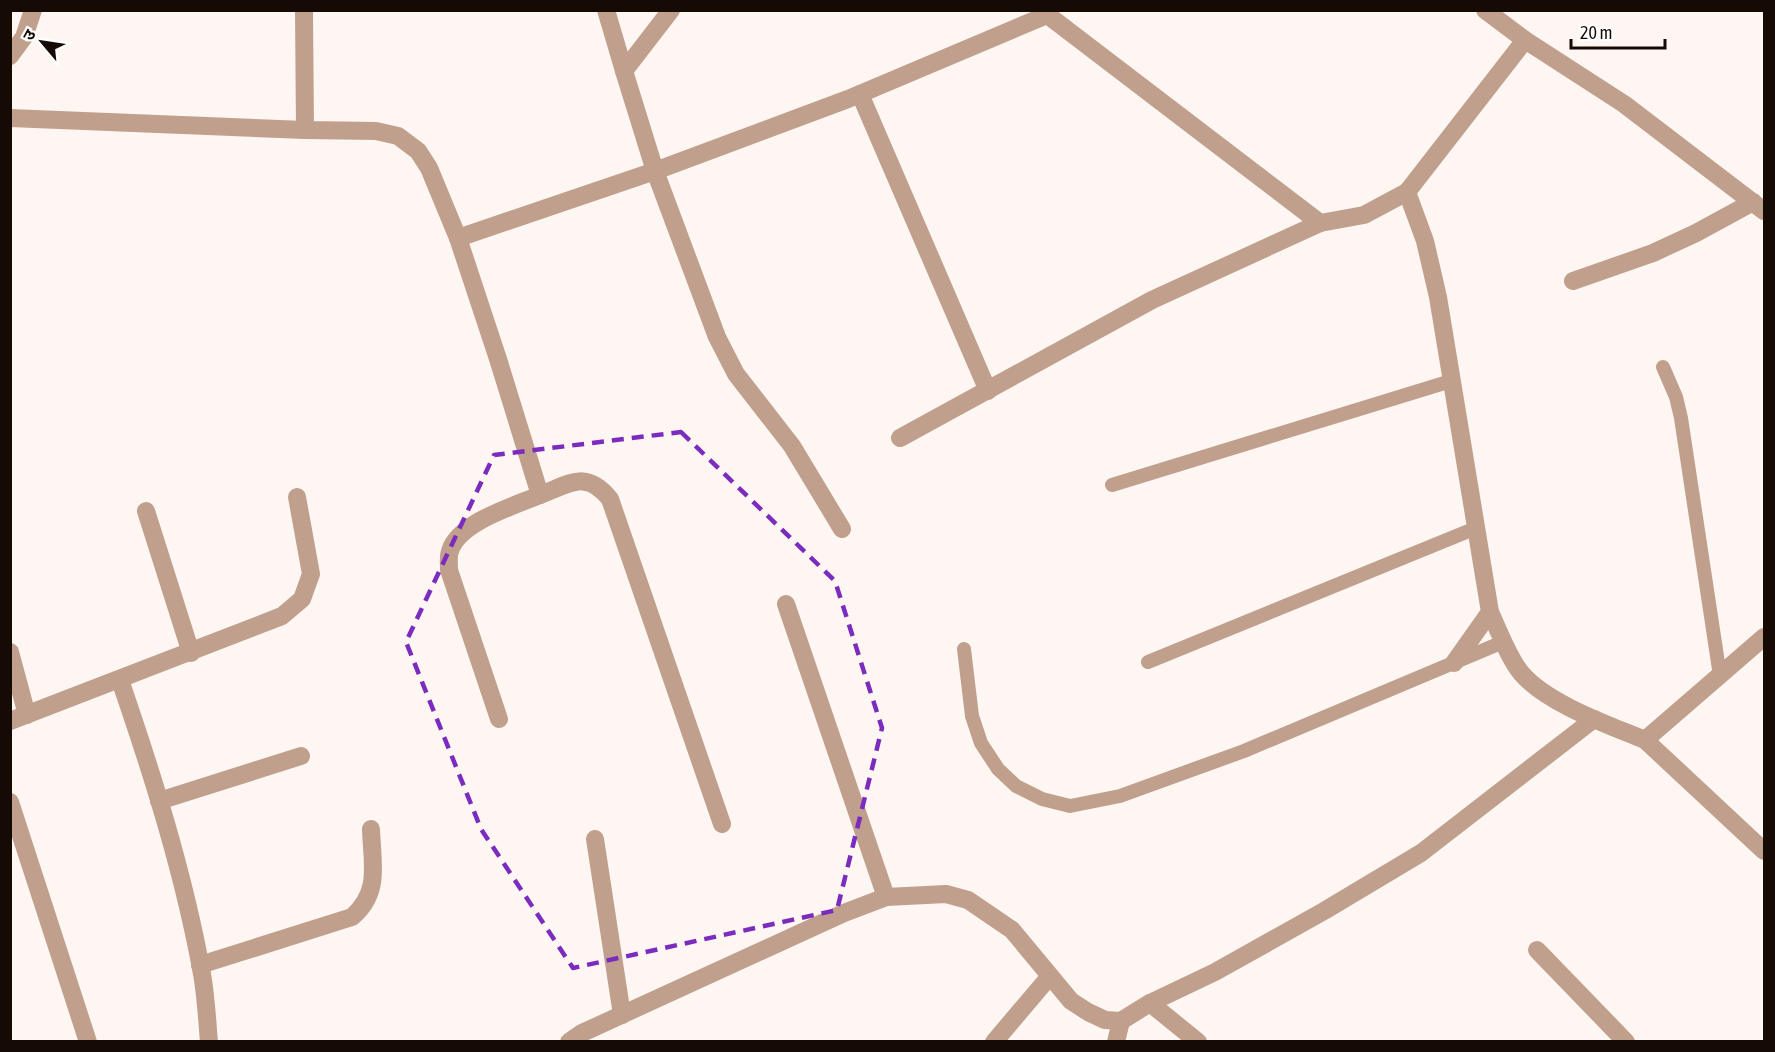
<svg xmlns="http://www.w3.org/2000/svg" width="1775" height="1052" viewBox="0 0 1775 1052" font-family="'Asap Condensed','Noto Sans Devanagari',sans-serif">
	<rect width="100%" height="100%" fill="#fef6f2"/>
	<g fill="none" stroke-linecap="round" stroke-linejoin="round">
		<g stroke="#c0a08c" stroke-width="14">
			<polyline points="1663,367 1676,397 1681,418 1720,676"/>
			<polyline points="1112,485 1451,381"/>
			<polyline points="964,649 972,716 981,743 998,769 1016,786 1042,799 1070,806 1120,796 1244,751 1503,642"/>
			<polyline points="1148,662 1476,528"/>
		</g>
		<g stroke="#c0a08c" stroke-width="18">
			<polyline points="304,10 305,130"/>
			<polyline points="606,10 624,71"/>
			<polyline points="671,10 624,71 655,171 717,337 736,374 792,446 842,529"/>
			<polyline points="1041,10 1320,223 1364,215 1407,192"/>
			<polyline points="1485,10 1525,40 1624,104 1764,211"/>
			<path d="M1525 40 1407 192 1425 241 1438 297 1490 612C1499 631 1509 659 1522 674 1548 704 1609 725 1645 740"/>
			<polyline points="10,56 24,37 33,10"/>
			<polyline points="860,94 988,391"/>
			<path d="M10 118 305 130 376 131 398 136 418 151 429 168 458 238 498 359 540 495C514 506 459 522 450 551 448 556 449 564 449 570L499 719"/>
			<polyline points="458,238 655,171 848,99 1047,15"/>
			<polyline points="1573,281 1653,253 1696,233 1753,202"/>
			<polyline points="900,438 1152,300 1320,223"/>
			<path d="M540 495C570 484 586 469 610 499L722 824"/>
			<polyline points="146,511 191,653"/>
			<polyline points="786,604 886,897"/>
			<polyline points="1764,637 1645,740 1764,851"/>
			<polyline points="10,652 27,715"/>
			<polyline points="1454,663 1490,612"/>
			<path d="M120 680C153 776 184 874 202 974 206 996 207 1019 209 1042"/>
			<polyline points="10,721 282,616 302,599 311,574 297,497"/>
			<polyline points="159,801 301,756"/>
			<polyline points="10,802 88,1042"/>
			<polyline points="595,839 622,1015"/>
			<polyline points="1537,950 1626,1042"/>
			<path d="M200 965 352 917C381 892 372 864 371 829"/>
			<polyline points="1150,1003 1198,1042"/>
			<polyline points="569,1042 582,1033 844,913 886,897 946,894 968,900 1012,930 1071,1001 1088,1012 1105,1020 1121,1021 1150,1003 1215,972 1324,911 1421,853 1594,719"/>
			<polyline points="994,1042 1050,976"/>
			<polyline points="1116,1042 1121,1021"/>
		</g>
	</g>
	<path fill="none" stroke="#7b2cbf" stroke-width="4.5" stroke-dasharray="12 8" stroke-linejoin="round" d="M681 432 835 581 882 728 837 910 573 968 481 829 406 642 494 455Z"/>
	<rect width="1775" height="1052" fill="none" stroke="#150a04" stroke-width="24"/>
	<g transform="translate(42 42) rotate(299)" stroke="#ffffff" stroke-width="4.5" paint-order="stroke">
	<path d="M0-4.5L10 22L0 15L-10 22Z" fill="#150a04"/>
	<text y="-9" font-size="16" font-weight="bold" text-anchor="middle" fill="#150a04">उ</text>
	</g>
	<path d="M1571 39v9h94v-9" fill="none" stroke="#150a04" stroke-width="3"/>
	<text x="1580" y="39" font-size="18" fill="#150a04" stroke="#ffffff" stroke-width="4.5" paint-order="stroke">20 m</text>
</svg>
